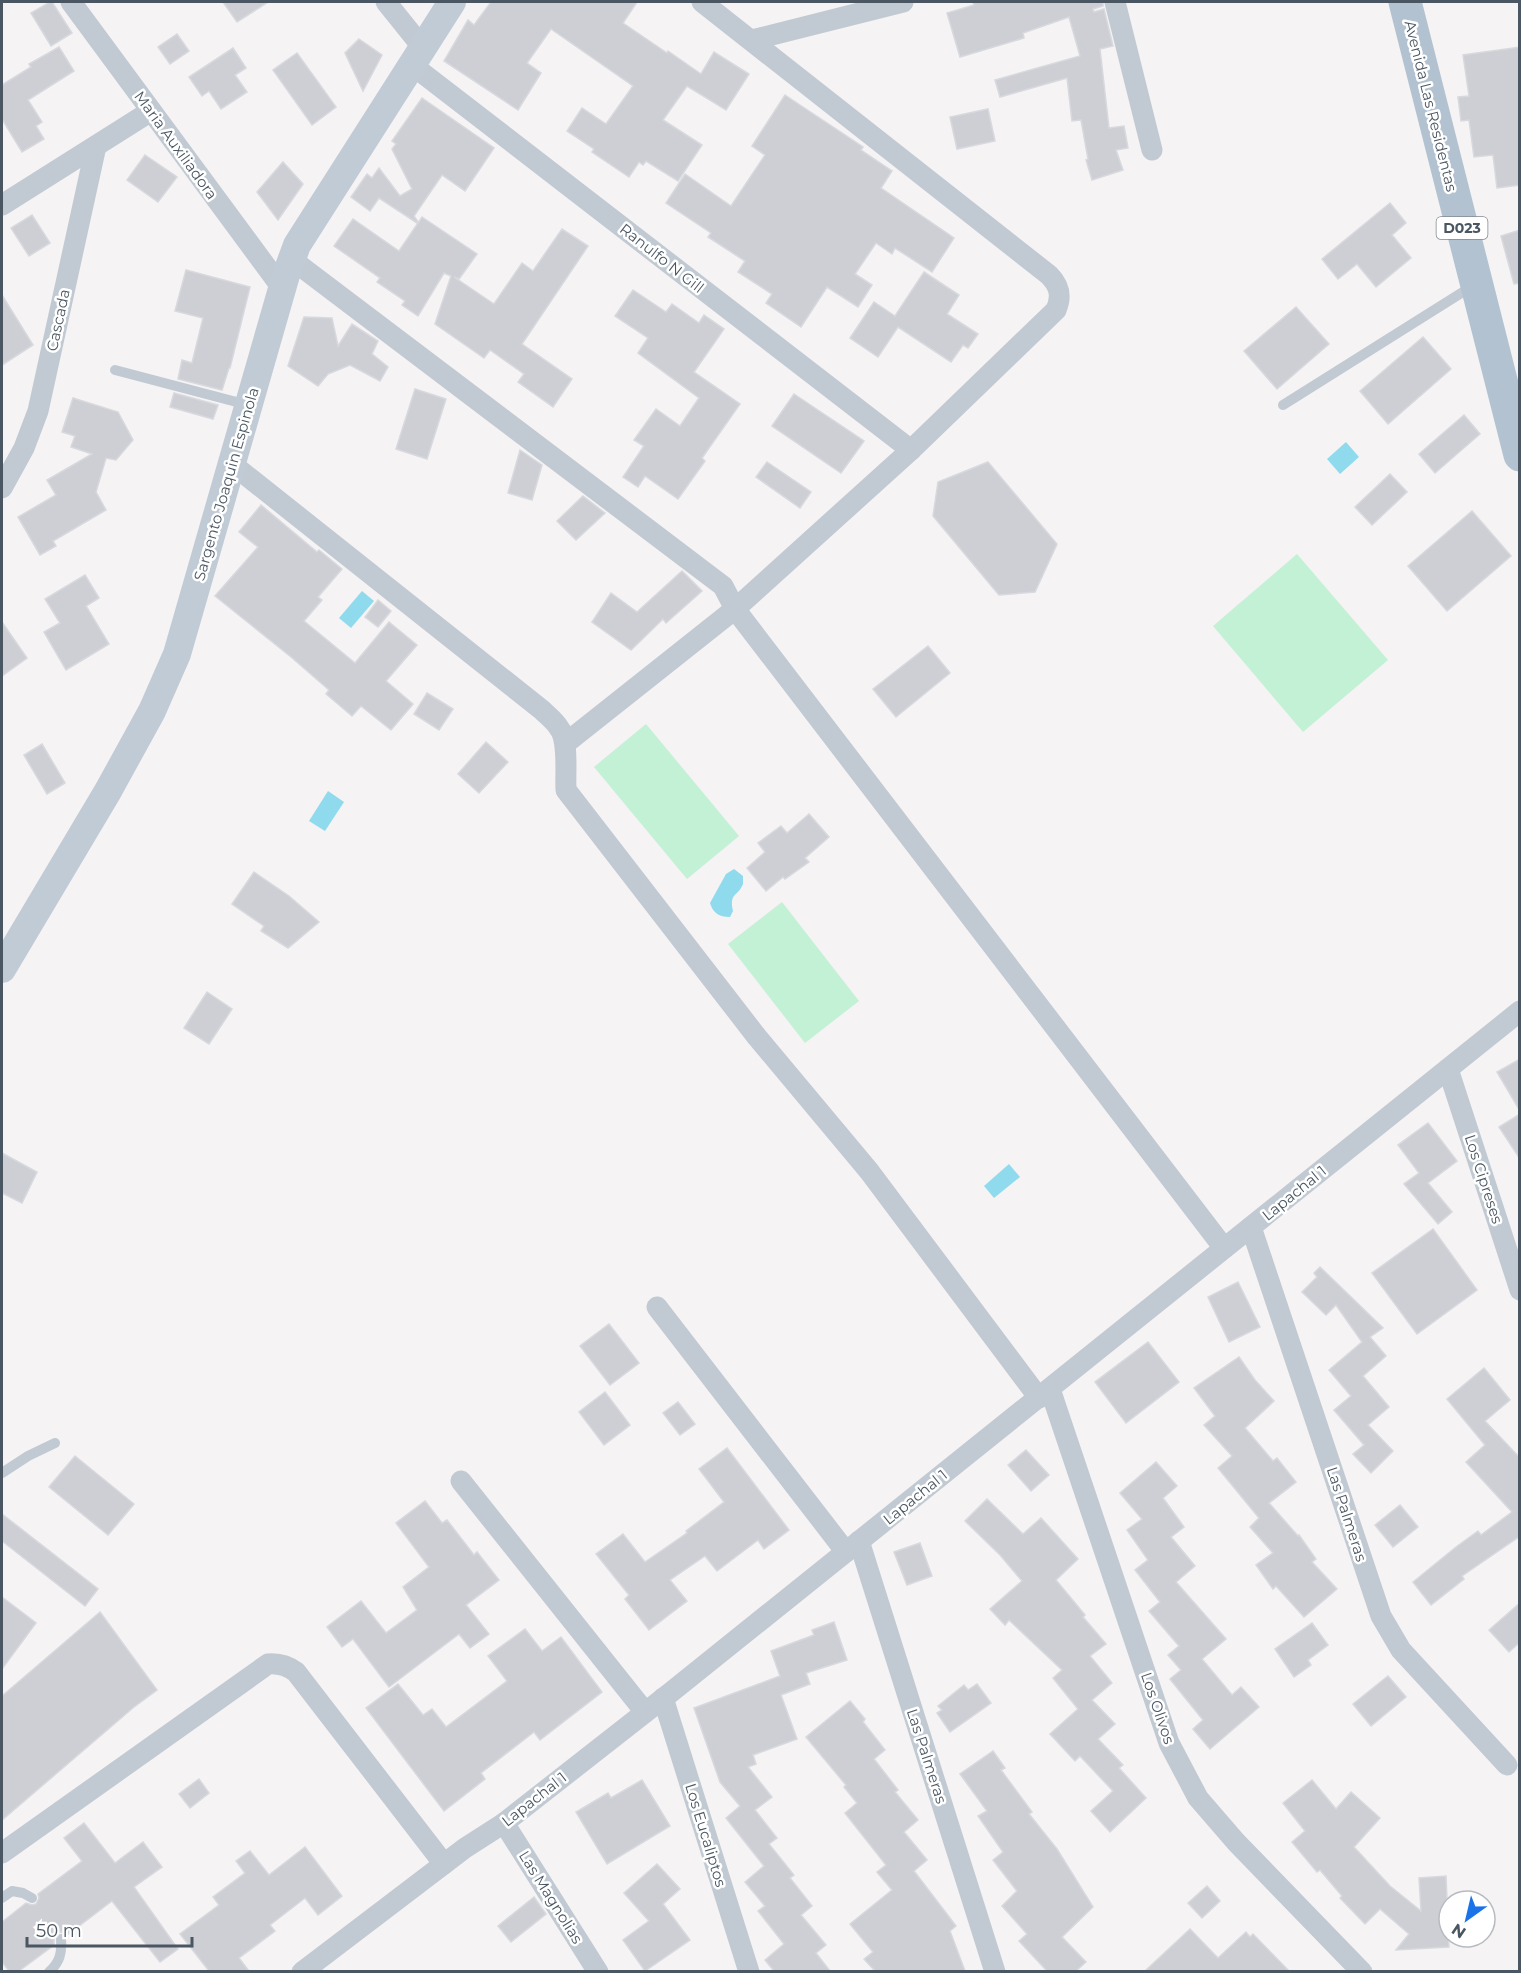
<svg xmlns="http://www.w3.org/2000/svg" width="1521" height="1973" viewBox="0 0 1521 1973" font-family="Montserrat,sans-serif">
	<rect width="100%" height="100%" fill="#f5f3f3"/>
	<g fill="#c3f1d5">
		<polygon points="1297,554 1388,660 1303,732 1213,626"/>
		<polygon points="646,724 739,836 687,879 594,767"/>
		<polygon points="782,902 859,1001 805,1043 728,944"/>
	</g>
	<g fill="#90daee">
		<polygon points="1346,442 1359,457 1340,474 1327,459"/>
		<polygon points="362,591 374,601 351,628 339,618"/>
		<polygon points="328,791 344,802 325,831 309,821"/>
		<path d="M734 869 743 876V884C738 897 729 892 733 911L730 917C719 917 713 913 710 903L726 874Z"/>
		<polygon points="1009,1164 1020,1177 994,1198 984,1186"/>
	</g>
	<g fill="#cdcfd5" stroke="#d7d9de" stroke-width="1.5">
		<polygon points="50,2 52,2 72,33 51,46 31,13"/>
		<polygon points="223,2 268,2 237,22"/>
		<polygon points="491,2 637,2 623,23 667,53 668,51 701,74 714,52 749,74 726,110 687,86 663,120 702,145 678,181 646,161 643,165 639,162 629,177 592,152 594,149 567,131 582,108 606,124 633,86 551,29 527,63 541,73 518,110 444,61 468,20 474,25"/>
		<polygon points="973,2 1103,2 1103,6 1093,9 1094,12 1104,9 1113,46 1100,49 1109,128 1124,126 1128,148 1116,150 1123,170 1092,180 1086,160 1088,159 1081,120 1072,121 1067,78 1000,97 995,80 1080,56 1069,17 1023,33 1024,38 960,57 947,13 974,5"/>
		<polygon points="177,34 189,51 170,64 158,47"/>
		<polygon points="359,39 382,55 363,91 345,53"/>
		<polygon points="59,47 74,71 28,100 42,122 36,126 44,139 22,152 2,119 2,85 31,67 29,64"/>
		<polygon points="1520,47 1520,185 1497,188 1493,155 1474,157 1469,120 1461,121 1458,97 1469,96 1463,55"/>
		<polygon points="233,48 246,68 235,75 247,92 221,109 209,91 202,96 189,77"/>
		<polygon points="297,53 336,107 312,125 273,70"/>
		<polygon points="785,95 863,147 861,150 892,171 881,188 954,238 932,272 895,248 892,254 876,243 855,274 872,285 858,307 827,287 801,327 766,303 772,294 738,272 745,261 708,237 711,233 666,203 685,174 731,206 765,155 752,146"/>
		<polygon points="422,98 494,148 465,191 442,175 414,216 418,222 417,223 379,198 370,211 351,197 367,174 372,178 379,168 400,196 412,189 392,149 396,144 392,141"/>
		<polygon points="988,109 995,141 957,149 950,117"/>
		<polygon points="145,155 177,177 158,202 127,180"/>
		<polygon points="283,162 303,184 278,220 257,192"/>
		<polygon points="1390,203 1406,223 1392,235 1411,258 1376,287 1357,264 1338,279 1322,259"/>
		<polygon points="32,215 50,243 29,256 11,228"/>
		<polygon points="422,217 477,254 459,279 454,277 494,304 522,263 533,271 562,229 588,246 522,344 572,379 553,407 518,382 524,374 490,350 484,358 435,324 451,276 444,273 418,316 402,305 405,301 377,282 380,278 334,246 353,219 399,251"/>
		<polygon points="1520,230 1520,283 1514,284 1501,236"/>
		<polygon points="186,270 250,287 230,368 229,368 222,390 178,379 182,360 192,363 203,318 175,311"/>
		<polygon points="924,272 959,295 947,314 978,334 968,348 963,345 951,362 898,327 878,357 850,338 874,302 895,316"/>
		<polygon points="633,290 666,312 672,304 699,323 704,315 724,329 694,372 740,404 702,458 705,461 678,499 645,476 638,487 623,477 644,446 634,440 656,409 680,426 699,398 638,353 648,338 615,316"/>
		<polygon points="2,295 33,345 2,365"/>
		<polygon points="1296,307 1329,344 1277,389 1244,351"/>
		<polygon points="304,317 332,318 338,346 352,324 378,341 372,354 388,367 380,381 350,365 328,374 318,386 288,366"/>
		<polygon points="1423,337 1451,369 1388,424 1360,391"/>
		<polygon points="415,389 446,399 427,459 396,449"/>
		<polygon points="174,393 218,405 213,419 170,407"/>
		<polygon points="794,394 864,441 841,473 772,426"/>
		<polygon points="73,398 118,412 133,440 116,460 106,458 96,492 106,510 53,541 56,546 40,555 18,517 56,495 47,480 92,454 71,447 75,436 62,432"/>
		<polygon points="1464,415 1480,434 1435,473 1419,454"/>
		<polygon points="520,450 542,465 532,500 508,493"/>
		<polygon points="767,462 811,492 800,508 756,477"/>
		<polygon points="988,462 1057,544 1035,592 999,595 933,516 938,482"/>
		<polygon points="1390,474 1407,492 1372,525 1355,507"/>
		<polygon points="583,496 605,513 576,540 557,521"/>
		<polygon points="261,505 317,552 319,550 342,569 318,597 322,600 304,621 355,663 389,622 417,645 386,681 413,704 391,730 361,706 352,716 326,694 329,690 291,657 215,596 258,547 239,532"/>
		<polygon points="1472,511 1511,556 1447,611 1408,566"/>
		<polygon points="682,571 702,591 666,623 663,619 631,650 592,622 611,593 637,612"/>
		<polygon points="85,575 99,598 86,606 109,644 66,670 44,632 60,623 45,599"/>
		<polygon points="378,600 391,611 378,627 365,617"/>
		<polygon points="2,622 27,658 2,676"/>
		<polygon points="928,646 950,673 896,717 873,689"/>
		<polygon points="427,693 453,709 439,730 414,714"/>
		<polygon points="486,742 508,762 479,793 458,774"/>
		<polygon points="42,744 65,783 47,794 24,755"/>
		<polygon points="809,814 829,837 805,858 809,862 785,879 783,877 766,891 747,868 765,852 758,843 781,826 787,833"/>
		<polygon points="254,872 289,896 319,922 288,948 261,931 264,926 232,904"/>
		<polygon points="207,992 232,1009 209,1044 184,1028"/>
		<polygon points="1520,1059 1520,1111 1497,1072"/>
		<polygon points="1520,1114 1520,1159 1499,1127"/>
		<polygon points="1428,1123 1457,1161 1428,1183 1452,1212 1438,1224 1404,1184 1419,1173 1398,1145"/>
		<polygon points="2,1153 37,1172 22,1203 2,1193"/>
		<polygon points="1433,1229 1477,1290 1417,1334 1372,1273"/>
		<polygon points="1320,1267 1383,1328 1370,1337 1386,1356 1363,1376 1389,1407 1368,1425 1393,1451 1371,1473 1353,1454 1364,1445 1334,1410 1351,1396 1329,1370 1362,1342 1336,1305 1326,1315 1302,1292 1317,1277 1314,1273"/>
		<polygon points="1238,1282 1260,1327 1229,1342 1208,1297"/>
		<polygon points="609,1324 639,1363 610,1385 580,1346"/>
		<polygon points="1148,1342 1179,1382 1126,1423 1095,1382"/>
		<polygon points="1239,1357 1255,1380 1274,1401 1245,1428 1273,1461 1277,1458 1296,1482 1269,1503 1298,1536 1299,1535 1316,1559 1312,1562 1337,1589 1304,1617 1276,1586 1273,1589 1256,1565 1273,1553 1250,1527 1259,1518 1218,1468 1232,1456 1204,1425 1215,1416 1194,1388"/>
		<polygon points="1484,1368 1510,1400 1485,1421 1520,1458 1520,1536 1462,1576 1464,1579 1431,1605 1413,1582 1456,1547 1478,1531 1481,1535 1512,1512 1466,1462 1485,1445 1447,1399"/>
		<polygon points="605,1392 630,1425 604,1445 579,1412"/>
		<polygon points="678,1402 695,1424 680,1435 663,1413"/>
		<polygon points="727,1448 789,1530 764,1549 758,1540 717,1571 705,1556 670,1580 687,1601 649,1630 625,1599 629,1595 596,1554 623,1534 645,1562 687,1533 686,1531 724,1502 699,1469"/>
		<polygon points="1026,1450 1049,1475 1031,1491 1008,1465"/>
		<polygon points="75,1456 134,1504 108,1535 49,1487"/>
		<polygon points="1156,1462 1177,1486 1163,1498 1184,1527 1171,1537 1195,1566 1176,1582 1226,1639 1202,1659 1232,1695 1241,1687 1259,1707 1210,1749 1193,1729 1203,1720 1170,1679 1181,1670 1168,1655 1179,1646 1149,1611 1160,1602 1135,1570 1148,1560 1127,1530 1142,1519 1120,1493"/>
		<polygon points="987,1499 1023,1534 1041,1518 1078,1559 1056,1580 1085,1615 1083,1617 1106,1644 1090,1656 1112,1683 1092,1700 1115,1724 1098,1739 1123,1765 1119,1768 1146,1798 1110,1832 1091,1811 1113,1791 1080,1756 1075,1761 1050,1734 1078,1709 1053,1678 1062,1670 1009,1620 1005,1625 990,1609 1022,1581 1000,1555 965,1521"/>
		<polygon points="425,1501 442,1523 447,1520 474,1555 477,1552 499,1580 466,1605 489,1634 470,1648 459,1634 389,1687 353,1639 342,1647 327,1627 361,1601 386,1633 417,1610 403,1587 429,1567 396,1523"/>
		<polygon points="1400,1505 1418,1527 1393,1547 1375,1525"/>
		<polygon points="2,1514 98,1589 85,1606 2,1541"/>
		<polygon points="920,1543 932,1576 907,1585 894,1552"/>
		<polygon points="2,1597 36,1623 2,1669"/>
		<polygon points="1520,1603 1520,1642 1509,1652 1489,1630"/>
		<polygon points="100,1612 157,1690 134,1707 2,1820 2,1696"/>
		<polygon points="834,1622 847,1660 806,1673 810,1684 781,1695 797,1739 753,1755 756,1764 748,1767 772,1797 755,1810 777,1838 769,1844 794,1875 790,1878 812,1906 801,1915 826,1945 816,1953 830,1971 774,1971 765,1960 784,1944 758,1911 765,1906 745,1882 764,1866 726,1818 740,1806 720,1782 694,1708 780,1676 771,1651 814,1635 812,1630"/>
		<polygon points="1312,1623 1328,1645 1308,1660 1311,1665 1294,1677 1275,1649"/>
		<polygon points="525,1629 542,1651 561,1637 602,1692 540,1740 534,1732 481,1773 485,1779 444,1811 366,1708 398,1684 423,1715 432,1709 446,1727 507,1681 488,1656"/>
		<polygon points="1388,1676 1406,1697 1371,1726 1353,1704"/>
		<polygon points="977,1684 991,1703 950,1732 937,1713 942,1710 938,1706 964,1685 968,1690"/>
		<polygon points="850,1701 865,1719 863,1722 885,1750 874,1759 898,1790 895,1792 918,1820 904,1832 927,1860 914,1871 956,1926 950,1931 965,1971 875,1971 864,1959 873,1952 850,1924 892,1890 877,1872 886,1865 845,1813 857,1803 844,1787 846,1785 806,1737"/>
		<polygon points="993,1751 1005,1768 1001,1770 1032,1812 1029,1814 1057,1849 1093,1907 1062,1937 1086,1962 1076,1971 1047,1971 1019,1941 1027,1934 1002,1906 1017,1891 993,1860 1003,1852 978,1816 987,1811 960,1774"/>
		<polygon points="199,1779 209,1793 190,1808 179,1794"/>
		<polygon points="642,1780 670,1826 607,1864 576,1812 608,1793 611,1798"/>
		<polygon points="1312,1780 1336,1809 1351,1792 1380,1818 1354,1847 1390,1886 1421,1911 1419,1878 1446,1876 1449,1947 1396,1950 1409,1934 1380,1909 1365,1924 1340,1898 1342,1896 1320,1870 1317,1872 1292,1842 1305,1831 1283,1803"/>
		<polygon points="84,1823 115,1863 143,1842 162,1867 134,1887 178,1949 160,1962 112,1901 67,1935 61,1932 57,1933 54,1936 54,1945 19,1971 9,1971 2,1962 2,1922 26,1903 32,1905 36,1904 39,1898 38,1894 82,1861 64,1838"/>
		<polygon points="305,1847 342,1896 318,1915 305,1898 270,1925 275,1931 239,1958 249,1971 209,1971 180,1934 219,1905 213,1897 245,1873 236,1861 250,1851 269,1875"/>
		<polygon points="657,1864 680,1889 663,1904 690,1940 645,1971 623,1940 649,1921 624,1893"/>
		<polygon points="1207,1886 1220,1901 1202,1918 1188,1903"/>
		<polygon points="534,1897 546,1914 511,1942 498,1926"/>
		<polygon points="1190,1929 1218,1958 1246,1932 1250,1937 1253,1934 1289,1971 1145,1971"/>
	</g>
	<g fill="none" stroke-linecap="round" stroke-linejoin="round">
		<g stroke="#c1cad2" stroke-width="10">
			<polyline points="115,370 248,405"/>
			<polyline points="1283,405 1474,285"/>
			<polyline points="2,1473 28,1456 55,1443"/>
			<polyline points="2,1898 12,1891 23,1893 32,1898"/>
			<path d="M49 1972C60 1962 62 1953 61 1939"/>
		</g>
		<g stroke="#c1cad2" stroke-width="21">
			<polyline points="71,2 282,288"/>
			<polyline points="386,2 423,48"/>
			<polyline points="1115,2 1152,150"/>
			<polyline points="752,40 903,2"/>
			<polyline points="412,65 911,450"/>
			<polyline points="2,205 151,111"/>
			<polyline points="291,259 723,586 735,609 1224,1248"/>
			<path d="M232 464 542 710C548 716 555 721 559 728 569 740 565 773 566 790L757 1037 869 1171 1039 1398"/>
			<polyline points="2,488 24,448 38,411 96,146"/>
			<path d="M566 743 735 609 911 450 1056 310C1062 296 1060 286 1049 275L702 2"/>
			<polyline points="1448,1069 1520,1290"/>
			<polyline points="1251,1227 1381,1616 1401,1650 1507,1765"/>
			<polyline points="657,1307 846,1552"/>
			<polyline points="1050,1389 1169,1743 1198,1798 1236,1842 1362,1972"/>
			<polyline points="461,1481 645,1712"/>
			<polyline points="859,1541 995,1972"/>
			<polyline points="663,1698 749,1972"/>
			<polyline points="504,1823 598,1972"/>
			<path d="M2 1853 268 1664C279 1663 288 1666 296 1672L444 1864"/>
			<polyline points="302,1972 465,1848 504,1823 670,1693 1520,1011"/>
		</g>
		<polyline stroke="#c1cbd6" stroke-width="28" points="2,969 108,791 152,711 177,654 286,275 297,245 452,2"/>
		<polyline stroke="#b3c2d1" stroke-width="33" points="1405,2 1520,455"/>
	</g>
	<g text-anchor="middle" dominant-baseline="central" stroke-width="5" stroke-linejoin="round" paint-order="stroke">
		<rect fill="#fff" stroke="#808990" stroke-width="1.5" x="1436.5" y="217" width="51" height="22" rx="4.5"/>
		<g font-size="14" font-weight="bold" fill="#4a5661">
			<text x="1462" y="228">D023</text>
		</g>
		<g font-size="15" fill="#4a5661" stroke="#fff">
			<text transform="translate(1431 106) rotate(76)">Avenida Las Residentas</text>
			<text transform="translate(176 145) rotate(54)">Maria Auxiliadora</text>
			<text transform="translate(662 258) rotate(38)">Ranulfo N Gill</text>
			<text transform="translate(58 320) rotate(-78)">Cascada</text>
			<text transform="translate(226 484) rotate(-74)">Sargento Joaquin Espinola</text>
			<text transform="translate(1484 1179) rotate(72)">Los Cipreses</text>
			<text transform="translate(1294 1193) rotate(-39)">Lapachal 1</text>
			<text transform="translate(915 1497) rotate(-39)">Lapachal 1</text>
			<text transform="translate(1347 1514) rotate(72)">Las Palmeras</text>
			<text transform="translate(1158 1708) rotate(71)">Los Olivos</text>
			<text transform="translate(927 1756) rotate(72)">Las Palmeras</text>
			<text transform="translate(534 1799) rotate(-38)">Lapachal 1</text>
			<text transform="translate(706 1835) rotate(73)">Los Eucaliptos</text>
			<text transform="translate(551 1897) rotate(58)">Las Magnolias</text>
		</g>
	</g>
	<rect width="1521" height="1973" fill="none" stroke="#4a5661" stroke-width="6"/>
	<g transform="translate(1467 1919) rotate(214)"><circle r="28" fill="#ffffff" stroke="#b7bbc0" stroke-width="1.5"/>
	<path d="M0-4.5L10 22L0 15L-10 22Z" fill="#1a73e8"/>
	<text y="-9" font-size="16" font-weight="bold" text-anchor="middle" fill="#4a5661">N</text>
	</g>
	<path d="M27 1937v9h165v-9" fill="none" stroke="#4a5661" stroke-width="3"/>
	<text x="36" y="1937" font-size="18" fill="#4a5661" stroke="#ffffff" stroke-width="4.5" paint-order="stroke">50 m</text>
</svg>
